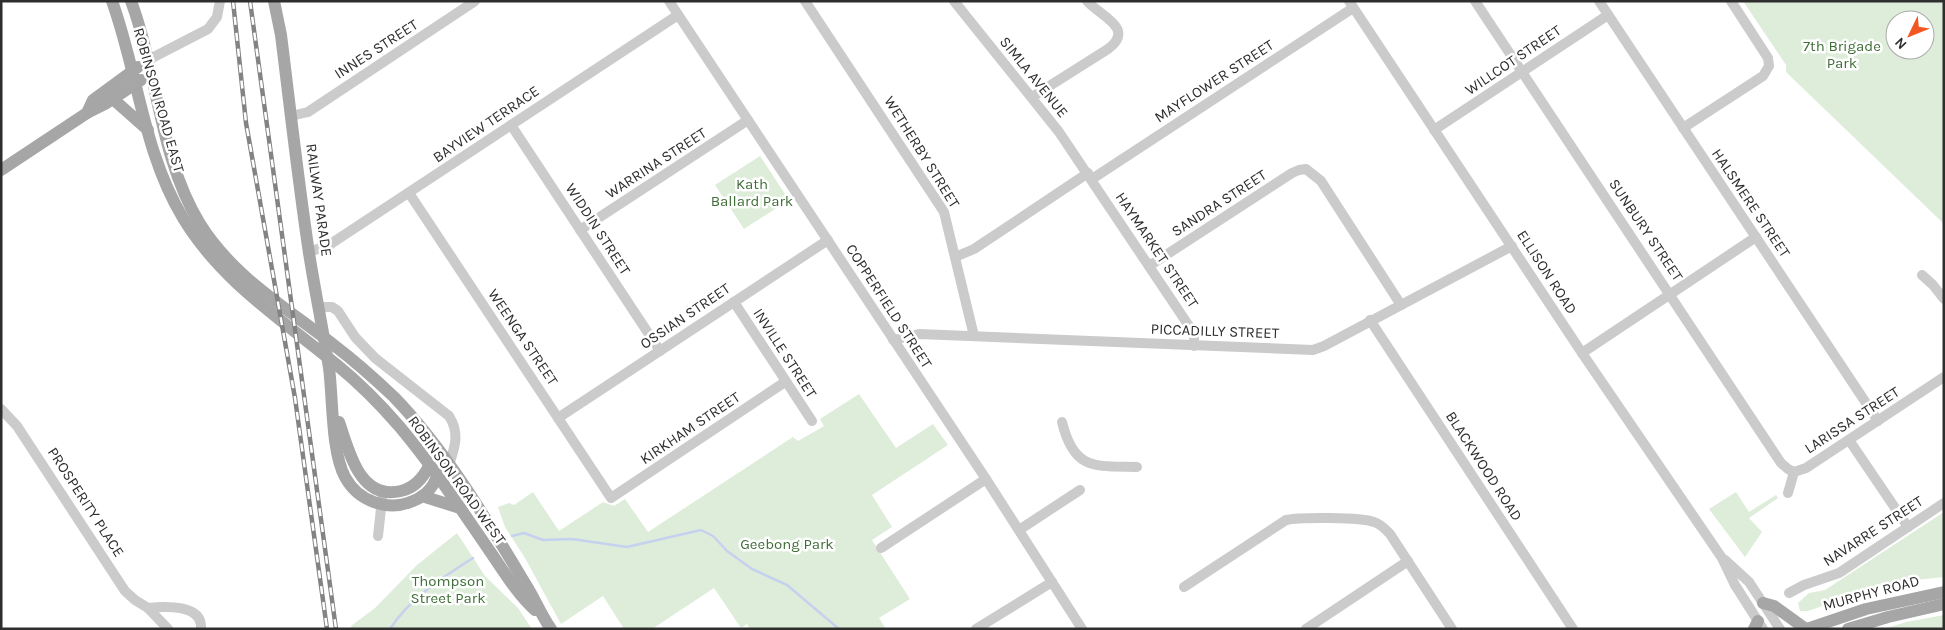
<svg xmlns="http://www.w3.org/2000/svg" width="1945" height="630" viewBox="0 0 1945 630" font-family="Karla,sans-serif">
	<rect width="100%" height="100%" fill="#fff"/>
	<g fill="#deedda" fill-rule="evenodd">
		<path d="M1743 1H1944V224L1786 72V65ZM1895 20H1925V50H1895Z"/>
		<polygon points="760,156 789,200 744,229 715,185"/>
		<polygon points="859,394 896,448 933,424 948,445 872,495 892,527 872,540 910,599 879,618 886,629 750,629 747,624 741,628 714,588 652,629 624,629 603,596 561,624 525,558 505,527 498,507 509,503 514,505 533,492 559,531 603,502 614,506 625,499 648,532 793,437 798,441 824,426 820,419"/>
		<polygon points="1736,492 1749,512 1776,495 1778,498 1749,518 1762,532 1745,557 1709,509"/>
		<polygon points="1944,512 1944,577 1888,583 1808,611 1800,611 1798,603 1809,593 1825,590"/>
		<polygon points="457,533 485,576 518,608 532,629 352,629 351,626 375,608 417,565"/>
		<polygon points="1944,615 1944,629 1884,629 1906,622"/>
	</g>
	<g fill="none" stroke-linecap="round" stroke-linejoin="round">
		<g stroke="#c5d1ee" stroke-width="2.5">
			<polyline points="512,536 524,533 543,540 572,539 627,547 701,530 713,536 727,551 752,569 787,585 839,629"/>
			<path d="M390 629C410 598 443 577 473 558"/>
		</g>
		<g stroke="#cbcbcb" stroke-width="10">
			<polyline points="669,1 986,479 1082,629"/>
			<polyline points="805,1 944,212 974,336"/>
			<polyline points="954,1 1059,132 1191,329 1194,336 1194,346"/>
			<polyline points="1349,1 1582,353 1722,558 1735,585 1763,629"/>
			<polyline points="1475,1 1781,463 1788,469 1794,472"/>
			<polyline points="1599,1 1878,421"/>
			<polyline points="148,60 208,29 217,17 220,1"/>
			<path d="M1032 97 1108 49C1136 28 1100 16 1087 1"/>
			<polyline points="291,116 308,112 475,1"/>
			<polyline points="511,125 660,351"/>
			<polyline points="1683,128 1763,76 1769,66 1768,58 1731,1"/>
			<polyline points="1434,130 1608,15"/>
			<polyline points="1092,179 1353,8"/>
			<polyline points="409,193 611,498 785,382"/>
			<polyline points="580,230 748,120"/>
			<polyline points="309,252 329,245 678,15"/>
			<polyline points="955,257 974,249 1088,173"/>
			<polyline points="1149,266 1292,173 1299,170 1306,169 1321,181 1401,305"/>
			<polyline points="1922,275 1933,285 1944,299"/>
			<polyline points="734,302 812,421"/>
			<path d="M320 307H332L338 311 355 337 375 358 449 416C460 433 455 447 449 465"/>
			<polyline points="1370,320 1573,629"/>
			<polyline points="893,340 919,334 1313,350 1324,346 1512,246"/>
			<polyline points="1582,353 1756,237"/>
			<polyline points="1,409 17,426 125,591 135,600 148,608 168,629"/>
			<polyline points="558,418 828,240"/>
			<path d="M1062 422C1074 471 1095 466 1137 467"/>
			<polyline points="1849,440 1908,527"/>
			<polyline points="1788,493 1794,472 1806,468 1944,377"/>
			<polyline points="1019,530 1080,490"/>
			<polyline points="378,536 382,499"/>
			<polyline points="881,548 986,479"/>
			<polyline points="1725,560 1749,582 1780,629"/>
			<path d="M1184 587 1286 520C1300 517 1361 517 1374 522 1381 524 1385 529 1390 534L1452 629"/>
			<polyline points="1789,593 1804,585 1839,573 1944,503"/>
			<path d="M148 608C165 606 203 604 201 629"/>
			<polyline points="976,629 1052,582"/>
			<polyline points="1306,629 1408,561"/>
		</g>
		<g stroke="#a6a6a6" stroke-width="12">
			<path d="M112 1C138 73 143 152 183 218 221 281 281 319 337 365 359 383 380 404 399 426 432 465 460 508 489 550 503 570 517 594 535 610"/>
			<path d="M131 1C158 74 159 157 200 224 233 277 287 308 335 346 356 362 375 379 394 397 447 452 487 520 526 585 535 599 541 615 551 629"/>
			<path d="M274 1 281 35C290 107 298 180 309 253 315 291 323 330 329 368 333 398 331 451 345 477 358 501 387 512 413 501 426 496 436 485 438 471"/>
			<polyline points="113,99 148,130"/>
			<polyline points="87,113 93,100 138,67"/>
			<polyline points="1,170 87,113 105,104 141,80"/>
			<path d="M339 422C349 450 359 501 401 491 414 488 423 478 429 466"/>
			<polyline points="422,496 460,508"/>
			<polyline points="1763,603 1774,606 1806,629"/>
			<polyline points="1754,629 1758,621"/>
			<polyline points="1807,629 1866,609 1944,592"/>
			<polyline points="1848,629 1888,617 1944,604"/>
		</g>
		<defs>
			<g id="rail">
				<polyline points="233,1 246,123 295,398 327,629"/>
				<polyline points="250,1 336,629"/>
			</g>
		</defs>
		<use href="#rail" stroke="#838383" stroke-width="4.5"/>
		<use href="#rail" stroke="#fff" stroke-width="2.5" stroke-dasharray="8" stroke-linecap="butt"/>
	</g>
	<g text-anchor="middle" dominant-baseline="central" stroke-width="5" stroke-linejoin="round" paint-order="stroke">
		<g font-size="15" fill="#3f6e37" stroke="#fff">
			<text x="1842" y="46">7th Brigade<tspan x="1842" dy="17">Park</tspan></text>
			<text x="752" y="184">Kath<tspan x="752" dy="17">Ballard Park</tspan></text>
			<text x="787" y="544">Geebong Park</text>
			<text x="448" y="581">Thompson<tspan x="448" dy="17">Street Park</tspan></text>
		</g>
		<g font-size="15" fill="#2e2e2e" stroke="#fff">
			<text transform="translate(376 49) rotate(-33)">INNES STREET</text>
			<text transform="translate(1513 60) rotate(-34)">WILLCOT STREET</text>
			<text transform="translate(1034 77) rotate(51)">SIMLA AVENUE</text>
			<text transform="translate(1214 81) rotate(-33)">MAYFLOWER STREET</text>
			<text transform="translate(159 100) rotate(74)">ROBINSON ROAD EAST</text>
			<text transform="translate(486 124) rotate(-34)">BAYVIEW TERRACE</text>
			<text transform="translate(922 152) rotate(58)">WETHERBY STREET</text>
			<text transform="translate(656 163) rotate(-33)">WARRINA STREET</text>
			<text transform="translate(319 200) rotate(82)">RAILWAY PARADE</text>
			<text transform="translate(1219 203) rotate(-33)">SANDRA STREET</text>
			<text transform="translate(1751 203) rotate(56)">HALSMERE STREET</text>
			<text transform="translate(598 229) rotate(57)">WIDDIN STREET</text>
			<text transform="translate(1646 230) rotate(56)">SUNBURY STREET</text>
			<text transform="translate(1157 250) rotate(56)">HAYMARKET STREET</text>
			<text transform="translate(1547 272) rotate(57)">ELLISON ROAD</text>
			<text transform="translate(889 306) rotate(57)">COPPERFIELD STREET</text>
			<text transform="translate(685 316) rotate(-34)">OSSIAN STREET</text>
			<text transform="translate(1215 331) rotate(2)">PICCADILLY STREET</text>
			<text transform="translate(523 337) rotate(56)">WEENGA STREET</text>
			<text transform="translate(785 353) rotate(57)">INVILLE STREET</text>
			<text transform="translate(1852 420) rotate(-33)">LARISSA STREET</text>
			<text transform="translate(690 428) rotate(-34)">KIRKHAM STREET</text>
			<text transform="translate(1484 466) rotate(57)">BLACKWOOD ROAD</text>
			<text transform="translate(457 480) rotate(54)">ROBINSON ROAD WEST</text>
			<text transform="translate(86 502) rotate(57)">PROSPERITY PLACE</text>
			<text transform="translate(1873 531) rotate(-33)">NAVARRE STREET</text>
			<text transform="translate(1871 593) rotate(-15)">MURPHY ROAD</text>
		</g>
	</g>
	<rect width="1945" height="630" fill="none" stroke="#2e2e2e" stroke-width="5"/>
	<g transform="translate(1910 35) rotate(227)"><circle r="24" fill="#ffffff" stroke="#ababab"/>
	<path d="M0-4L9 19L0 12L-9 19Z" fill="#f45621"/>
	<text y="-8" font-size="14" font-weight="bold" text-anchor="middle" fill="#2e2e2e">N</text>
	</g>
</svg>
